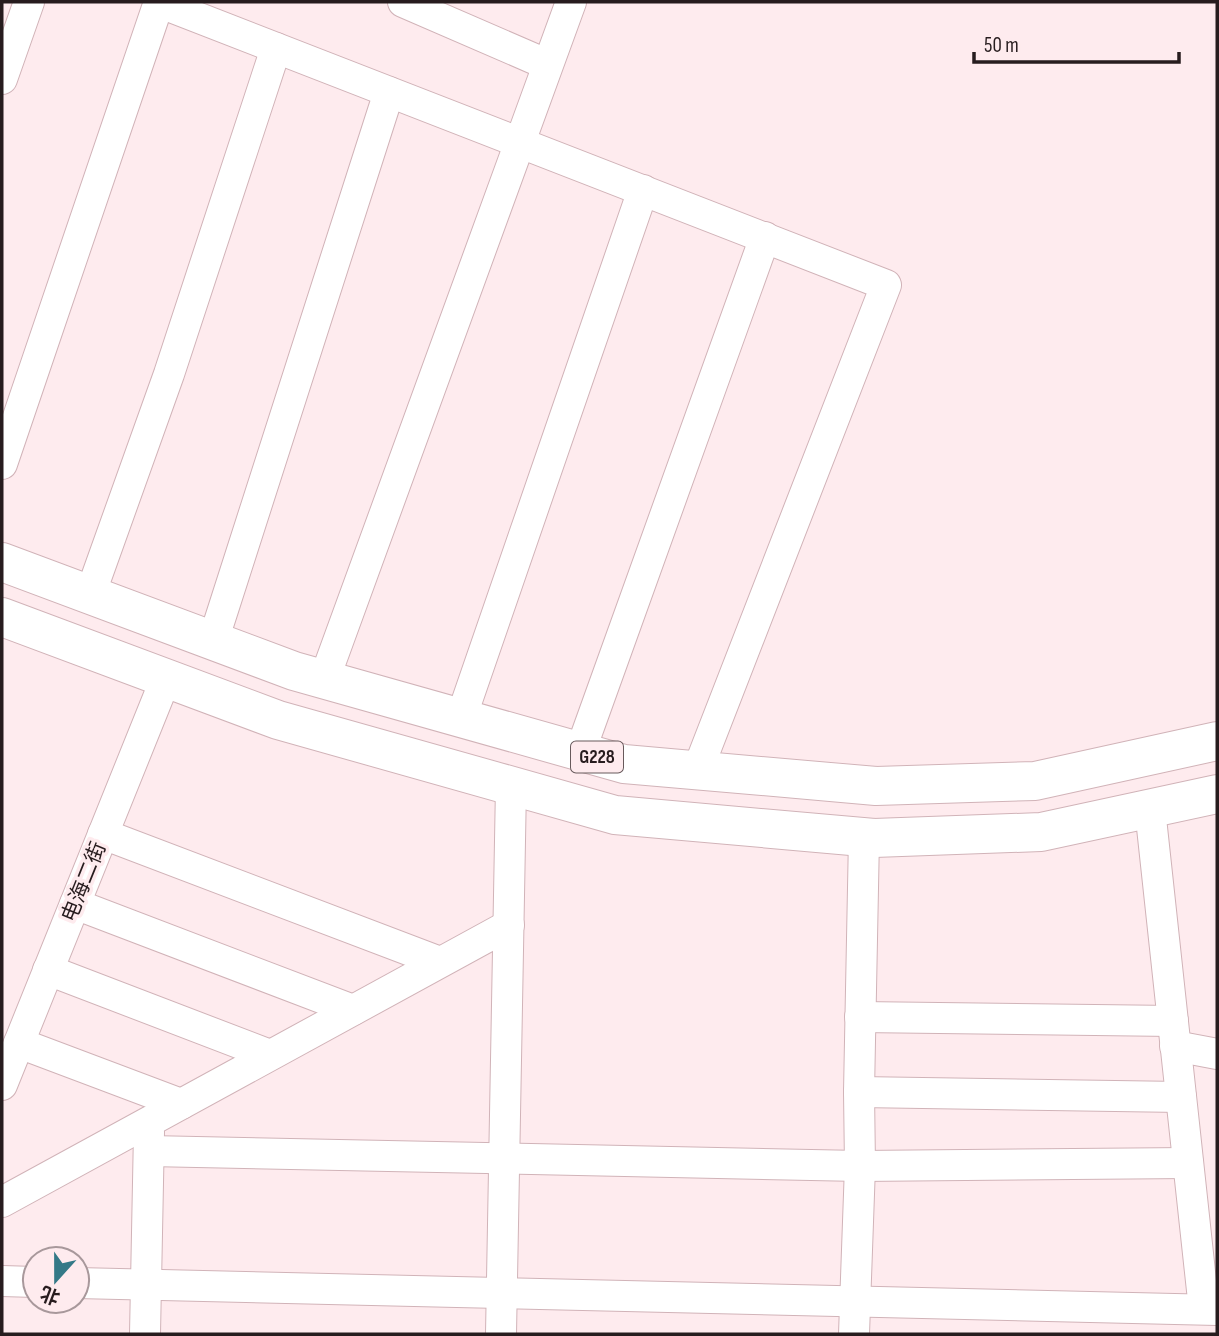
<svg xmlns="http://www.w3.org/2000/svg" width="1219" height="1336" viewBox="0 0 1219 1336" font-family="'Sofia Sans Condensed','Noto Sans SC',sans-serif">
	<rect width="100%" height="100%" fill="#feebee"/>
	<g fill="none" stroke-linecap="round" stroke-linejoin="round">
		<defs>
			<g id="minor">
				<polyline points="158,2 886,285 698,769"/>
				<polyline points="403,2 546,64"/>
				<polyline points="2,79 29,2"/>
				<polyline points="2,464 159,2"/>
				<polyline points="90,595 169,374 276,48"/>
				<polyline points="213,641 389,92"/>
				<polyline points="324,680 571,2"/>
				<polyline points="461,718 643,190"/>
				<polyline points="580,752 765,237"/>
				<polyline points="1150,809 1204,1309"/>
				<polyline points="103,834 440,962"/>
				<polyline points="75,904 353,1010"/>
				<polyline points="48,970 270,1055"/>
				<polyline points="860,1017 1173,1021"/>
				<polyline points="19,1043 181,1104"/>
				<polyline points="1175,1046 1217,1054"/>
				<polyline points="2,1085 166,678"/>
				<polyline points="859,1092 1181,1097"/>
				<polyline points="149,1151 860,1166 1188,1163"/>
				<polyline points="2,1202 509,925"/>
				<polyline points="2,1281 35,1282"/>
				<polyline points="77,1283 1217,1310"/>
				<polyline points="145,1334 149,1132"/>
				<polyline points="501,1334 511,786"/>
				<polyline points="854,1334 860,1166 859,1092 864,837"/>
			</g>
			<g id="trunk">
				<polyline points="2,562 294,671 624,764 876,786 1035,781 1217,741"/>
				<polyline points="2,617 278,720 615,815 874,838 1041,832 1217,794"/>
			</g>
		</defs>
		<use href="#minor" stroke="#d1b3b8" stroke-width="32"/>
		<use href="#trunk" stroke="#d1b3b8" stroke-width="40"/>
		<use href="#minor" stroke="#fff" stroke-width="30"/>
		<use href="#trunk" stroke="#fff" stroke-width="38"/>
	</g>
	<g text-anchor="middle" dominant-baseline="central" stroke-width="7" stroke-linejoin="round" paint-order="stroke">
		<rect fill="#feebee" stroke="#685a5c" stroke-width="2" x="571" y="741.5" width="52" height="31" rx="5"/>
		<g font-size="19" font-weight="bold" fill="#271c1e">
			<text x="597" y="757">G228</text>
		</g>
		<g font-size="21" fill="#271c1e" stroke="#feebee">
			<text transform="translate(84 882) rotate(-68)">电海二街</text>
		</g>
	</g>
	<rect width="1219" height="1336" fill="none" stroke="#271c1e" stroke-width="7"/>
	<g transform="translate(56 1280) rotate(201)"><circle r="33" fill="#feebee" stroke="#a8989b" stroke-width="2"/>
	<path d="M0-5L12 26L0 18L-12 26Z" fill="#347987"/>
	<text y="-10" font-size="19" font-weight="bold" text-anchor="middle" fill="#271c1e">北</text>
	</g>
	<path d="M974 52v10h205v-10" fill="none" stroke="#271c1e" stroke-width="3.5"/>
	<text x="984" y="52" font-size="21" fill="#271c1e" stroke="#feebee" stroke-width="5" paint-order="stroke">50 m</text>
</svg>
